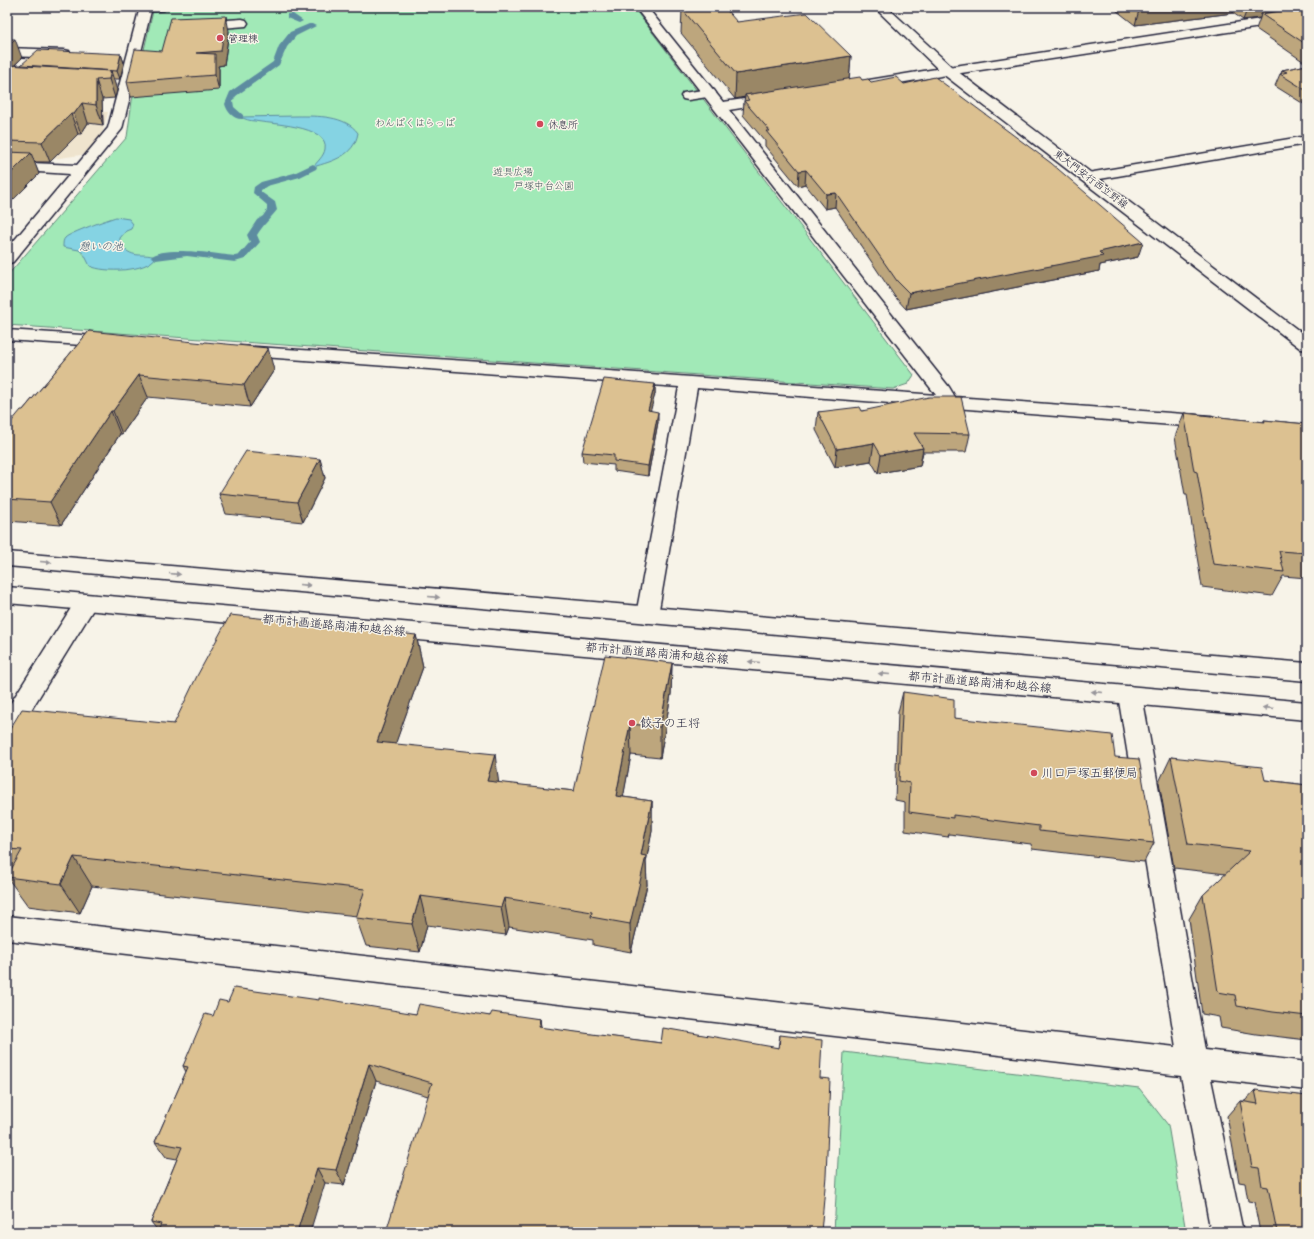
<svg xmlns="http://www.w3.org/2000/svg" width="1314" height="1239" viewBox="0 0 1314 1239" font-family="'Shantell Sans','Klee One',sans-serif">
	<rect width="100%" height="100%" fill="#f7f3e8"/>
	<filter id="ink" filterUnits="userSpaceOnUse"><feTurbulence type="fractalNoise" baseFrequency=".025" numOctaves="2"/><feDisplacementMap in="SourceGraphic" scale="8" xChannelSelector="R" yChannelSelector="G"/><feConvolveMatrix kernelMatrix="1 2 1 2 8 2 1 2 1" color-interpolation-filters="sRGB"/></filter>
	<g filter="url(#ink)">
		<polygon fill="#efe4ce" points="7,105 108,112 100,141 88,154 45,160"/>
		<g fill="#a1e9b7" stroke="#628679">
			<polygon points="154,7 633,7 914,375 908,384 893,389 7,325 7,276 127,137 132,101"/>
			<polygon points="844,1052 1139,1088 1168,1125 1186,1232 834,1232"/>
		</g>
		<g fill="#85d3e3" stroke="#5d8ca0">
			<path d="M297 116C317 116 345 115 358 133 354 156 333 161 313 167 317 162 324 156 325 149 330 125 268 124 255 121 250 121 245 119 240 117Z"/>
			<path d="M116 217 129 219 133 224 131 229 126 231 120 238V246C137 260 139 252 156 257 147 272 104 273 90 266L84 254 79 250 63 247C63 243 63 240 65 238 69 233 109 219 116 217Z"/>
		</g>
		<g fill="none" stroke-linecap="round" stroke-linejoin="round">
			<g fill="#5d8ca0" fill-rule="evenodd">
				<polygon points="287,14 293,14 303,21 299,23 287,18"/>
				<path d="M309 24H312L316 26 296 36 287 47 279 65 236 96 233 101 234 107 243 115V119C234 120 227 112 225 104L230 92 273 62 279 46 290 32Z"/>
				<path d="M313 164 317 167 316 169 300 177 267 186 261 190V192L275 202 277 210C270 219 263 225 257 235L260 242 245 259 235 262 187 256 156 260 151 257C162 245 219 254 235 256L239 255 250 242 247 235 257 220 263 216 267 210V205L253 193 254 187 261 182 294 173Z"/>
			</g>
			<defs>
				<g id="service">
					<path d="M141 7H166L164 10C157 11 149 12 142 11Z"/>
					<polygon points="242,19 246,20 248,23 246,26 198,30 194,29 192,26 194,23 198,22"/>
				</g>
				<polygon id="pedestrian" points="709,89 714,90 716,93 714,96 688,100 683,99 681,96 683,93"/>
				<g id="minor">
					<polygon points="140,7 152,7 122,129 13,262 7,264 7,249 70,174 7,170 7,162 77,165 108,128"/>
					<polygon points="635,7 647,7 723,102 773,95 778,96 780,99 778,102 729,110 949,387 955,397 1211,416 1218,418 1220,422 1218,426 1211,428 697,388 658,615 655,621 647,623 639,621 636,615 679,387 234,355 231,351 234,347 240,346 527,365 936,395"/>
					<polygon points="7,48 64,50 69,51 70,54 69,57 64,58 7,56"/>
					<polygon points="948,67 953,68 955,71 953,74 869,88 864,87 862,84 864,81 869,80"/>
					<polygon points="1307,136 1307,144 1088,181 1083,180 1081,177 1083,174 1088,173"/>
					<polygon points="7,330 112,337 118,338 121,342 118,346 112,347 7,340"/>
					<polygon points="86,595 94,597 97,603 15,736 7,738 7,709 78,597"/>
					<polygon points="1130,686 1138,689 1142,695 1205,1050 1307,1062 1307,1090 1211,1079 1243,1232 1211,1232 1181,1076 7,940 7,916 1176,1047 1118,695 1122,689"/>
				</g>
				<g id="tertiary">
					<polygon points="1307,12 1307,20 948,75 943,74 941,71 943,68 948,67"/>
					<polygon points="7,552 1307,663 1307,681 7,566"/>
					<polygon points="7,587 1307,702 1307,720 7,603"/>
				</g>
				<polygon id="secondary" points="874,7 887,7 953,68 1307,337 1307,350 1301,349 943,74"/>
			</defs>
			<use href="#service" stroke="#22223b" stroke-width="3"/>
			<use href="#pedestrian" stroke="#22223b" stroke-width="3"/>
			<use href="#minor" stroke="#22223b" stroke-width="3"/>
			<use href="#tertiary" stroke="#22223b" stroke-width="3"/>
			<use href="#secondary" stroke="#22223b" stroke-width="3"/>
			<use href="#service" fill="#f7f3e8" fill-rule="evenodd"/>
			<use href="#pedestrian" fill="#f7f3e8" fill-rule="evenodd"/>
			<use href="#minor" fill="#f7f3e8" fill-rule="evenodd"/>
			<use href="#tertiary" fill="#f7f3e8" fill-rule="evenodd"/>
			<use href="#secondary" fill="#f7f3e8" fill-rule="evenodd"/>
		</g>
		<g fill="#bda67d" stroke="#22223b">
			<polygon points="1112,7 1307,7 1307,64 1256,29 1260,18 1243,20 1233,13 1135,25"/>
			<polygon points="682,9 737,22 851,56 849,79 862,80 871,82 1138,257 1100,265 1099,271 906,309 895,297 835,207 825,209 805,184 798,186 765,146 765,141 743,115 744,101 745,97 735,99 681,33"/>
			<polygon points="229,31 224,65 218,66 219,69 219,90 131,97 127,82 162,51"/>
			<polygon points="7,39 22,58 15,65 21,65 121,54 124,63 120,79 113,79 117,90 115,98 102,99 103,125 88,123 81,134 78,134 50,162 34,162 39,174 9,204 7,204"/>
			<polygon points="1307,65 1307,106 1275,86 1280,74 1281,74 1282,70"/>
			<polygon points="89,331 274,370 250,407 148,397 122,434 120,434 61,525 7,521 7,427 23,410"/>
			<polygon points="655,384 655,394 650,411 658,422 648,476 614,471 614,465 583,462 582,452"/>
			<polygon points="862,411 970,434 966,452 923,452 920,466 878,473 871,461 835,467 816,430 818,412"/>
			<polygon points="1184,413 1264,422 1264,420 1307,424 1307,578 1283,576 1272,596 1202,587 1187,495 1185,495 1175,437"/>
			<polygon points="320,459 325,478 303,522 226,514 219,494"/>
			<polygon points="416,635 423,667 395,744 499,783 574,791 672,663 671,694 660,758 631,755 623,797 652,801 652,831 646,862 647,885 631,952 593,945 593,940 509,927 506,935 427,925 420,952 366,946 356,918 357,916 92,886 80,913 28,906 7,877 8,876 7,876 7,734 174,724"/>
			<polygon points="903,692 954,718 1115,757 1154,843 1144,862 1032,849 1031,844 949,834 948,837 905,831 905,802 895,800 898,712"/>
			<polygon points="1171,757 1265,780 1307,785 1307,1040 1256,1034 1221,1028 1219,1017 1202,1014 1189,919 1203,895 1226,874 1174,868 1159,782"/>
			<polygon points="228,1002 416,1014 490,1016 540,1019 541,1028 661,1043 778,1048 780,1035 820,1078 428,1096 376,1081 344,1185 325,1183 158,1231 151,1222 177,1159 166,1157 155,1142 186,1072 183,1066 213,1016"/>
			<polygon points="1255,1090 1307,1232 1260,1232 1254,1202 1248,1201 1245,1183 1239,1182 1227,1116 1240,1101 1245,1101"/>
		</g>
		<g fill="#9a8766" stroke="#22223b">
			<polygon points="1164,7 1235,7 1233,13 1135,25 1139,10"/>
			<polygon points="1248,7 1307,7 1261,14 1260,18 1243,20"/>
			<polygon points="226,16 229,31 224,65 218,66 219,69 219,90 215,75 196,53"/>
			<polygon points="15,39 22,58 7,72 7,47"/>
			<polygon points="121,54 124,63 120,79 117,71"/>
			<polygon points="851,56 849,81 745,95 745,97 735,99 736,74"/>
			<polygon points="111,71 117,90 115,98 109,79"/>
			<polygon points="96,80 102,99 103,125 96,105"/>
			<polygon points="82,103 88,123 81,134 74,114"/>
			<polygon points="71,114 78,134 50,162 42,142"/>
			<polygon points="31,153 39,174 9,204 7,200 7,177"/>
			<polygon points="806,170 805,184 798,186 799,171"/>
			<polygon points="836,193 835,207 825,209 826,194"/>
			<polygon points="1143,242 1138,257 1100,265 1099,271 906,309 909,293"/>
			<polygon points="268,348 274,370 250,407 244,385"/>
			<polygon points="139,375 148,397 122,434 113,411"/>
			<polygon points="655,384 655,394 648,420 648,410"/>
			<polygon points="111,411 120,434 61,525 50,502"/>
			<polygon points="658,412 658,422 648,476 648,466"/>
			<polygon points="874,443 871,461 835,467 837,449"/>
			<polygon points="923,448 920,466 878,473 881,455"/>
			<polygon points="320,459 325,478 303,522 297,502"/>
			<polygon points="416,635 423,667 385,773 377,742"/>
			<polygon points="672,663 671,694 660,758 660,727"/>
			<polygon points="630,724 631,755 618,826 616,796"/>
			<polygon points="495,754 499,785 487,781"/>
			<polygon points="652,801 652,831 646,862 647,885 631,952 630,924 641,855"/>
			<polygon points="74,857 92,886 80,913 61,884"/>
			<polygon points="420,896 427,925 420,952 412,924"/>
			<polygon points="504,898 509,927 506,935 501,907"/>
			<polygon points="540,1019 542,1036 538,1027"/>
			<polygon points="369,1064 376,1081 344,1185 336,1170"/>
			<polygon points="317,1168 325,1183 310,1232 297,1232"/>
		</g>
		<g fill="#dcc191" stroke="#22223b">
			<polygon points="697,7 724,7 737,22 807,13 851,56 736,74 682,9"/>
			<polygon points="1135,7 1164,7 1139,10"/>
			<polygon points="1307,7 1307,45 1261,14"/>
			<polygon points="226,16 221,51 196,53 215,54 215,75 127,82 135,49 162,51 171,18"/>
			<polygon points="7,39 15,39 7,47"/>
			<polygon points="38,50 121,54 117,71 21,65"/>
			<polygon points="7,65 111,71 109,79 96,80 96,105 82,103 74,114 71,114 42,142 7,141"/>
			<polygon points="1307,65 1307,91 1280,74 1287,72 1282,70"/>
			<polygon points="860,77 862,80 868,79 871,82 896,77 904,84 935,77 1051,163 1143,242 1099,252 1103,256 909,293 897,281 836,193 826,194 806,170 799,171 766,131 770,131 744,101 749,100 745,95"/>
			<polygon points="7,152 31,153 7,177"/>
			<polygon points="89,331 204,343 205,342 268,348 244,385 139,375 113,411 111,411 50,502 7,499 7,427 21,410 23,410"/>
			<polygon points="604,379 655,384 648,410 658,412 648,466 614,461 614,455 582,452"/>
			<polygon points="929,397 961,397 970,434 914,433 923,448 881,455 874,443 837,449 818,412 860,407 862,411"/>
			<polygon points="1184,413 1265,422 1264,420 1307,424 1307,553 1279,551 1284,572 1213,564 1197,472 1194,471"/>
			<polygon points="246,451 320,459 297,502 219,494"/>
			<polygon points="230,615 416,635 377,742 495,754 487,781 574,791 605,655 672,663 660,727 630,724 616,796 652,801 641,855 646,856 630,924 591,917 592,912 504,898 501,907 420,896 412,924 356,918 365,889 74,857 61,884 7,877 22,850 7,849 7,734 22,709 174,724 197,676"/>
			<polygon points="903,692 954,699 954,718 1112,735 1115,757 1139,759 1154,843 1039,831 1039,826 953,815 953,818 909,812 910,783 899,781"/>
			<polygon points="1171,757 1262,767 1265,780 1307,785 1307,1016 1273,1012 1237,1006 1235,995 1218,992 1203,895 1250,851 1188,844"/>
			<polygon points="234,988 319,1000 319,998 416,1014 419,1004 490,1016 492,1012 540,1019 538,1027 661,1043 663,1028 779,1048 780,1035 822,1040 820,1078 830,1079 826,1176 821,1232 386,1232 432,1083 369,1064 336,1170 317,1168 297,1232 158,1232 161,1224 151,1222 182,1147 155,1142 188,1067 183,1066 205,1014 213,1016 219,1000 228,1002"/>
			<polygon points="1255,1090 1307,1096 1307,1232 1277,1232 1268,1187 1262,1186 1259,1168 1252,1167 1240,1101 1258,1104"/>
		</g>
		<defs><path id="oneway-solid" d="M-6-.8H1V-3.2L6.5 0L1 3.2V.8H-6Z"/></defs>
		<g fill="#97959a">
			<use href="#oneway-solid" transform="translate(46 562) rotate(5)"/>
			<use href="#oneway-solid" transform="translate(175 574) rotate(5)"/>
			<use href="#oneway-solid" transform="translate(305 585) rotate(5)"/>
			<use href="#oneway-solid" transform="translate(434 597) rotate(5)"/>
			<use href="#oneway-solid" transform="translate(754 662) rotate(-175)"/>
			<use href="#oneway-solid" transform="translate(884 674) rotate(-175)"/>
			<use href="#oneway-solid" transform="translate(1097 692) rotate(-175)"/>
			<use href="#oneway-solid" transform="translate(1268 708) rotate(-175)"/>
		</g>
	</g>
	<g fill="#d1495b" stroke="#f7f3e8" stroke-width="1.5">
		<circle cx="220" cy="38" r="4"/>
		<circle cx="540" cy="124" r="4"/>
		<circle cx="632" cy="723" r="4"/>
		<circle cx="1034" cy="773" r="4"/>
	</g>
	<g text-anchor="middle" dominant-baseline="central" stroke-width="3" stroke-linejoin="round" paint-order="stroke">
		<g font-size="10" fill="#22223b" stroke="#f7f3e8" text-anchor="start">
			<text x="228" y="38">管理棟</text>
			<text x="548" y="124">休息所</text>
		</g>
		<g font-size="10" fill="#42545a" stroke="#f7f3e8">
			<text x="415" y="122">わんぱくはらっぱ</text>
			<text x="513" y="171">遊具広場</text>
			<text x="544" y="185">戸塚中台公園</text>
		</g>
		<g font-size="10" fill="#22223b" stroke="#f7f3e8">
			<text transform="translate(1091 179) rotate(37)">東大門安行西立野線</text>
		</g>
		<g font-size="11" font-style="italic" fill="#40576d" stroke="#f7f3e8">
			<text x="101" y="246">憩いの池</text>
		</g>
		<g font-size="12" fill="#22223b" stroke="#f7f3e8">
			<text transform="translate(334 625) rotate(5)">都市計画道路南浦和越谷線</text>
			<text transform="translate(657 653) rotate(5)">都市計画道路南浦和越谷線</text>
			<text transform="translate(980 682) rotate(5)">都市計画道路南浦和越谷線</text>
		</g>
		<g font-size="12" fill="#22223b" stroke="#f7f3e8" text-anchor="start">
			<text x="640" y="723">餃子の王将</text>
			<text x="1042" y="773">川口戸塚五郵便局</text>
		</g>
	</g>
	<rect width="1314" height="1239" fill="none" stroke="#f7f3e8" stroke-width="24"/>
	<rect x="12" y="12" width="1290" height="1215" fill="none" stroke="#22223b" stroke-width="1.5" filter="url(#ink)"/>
</svg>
